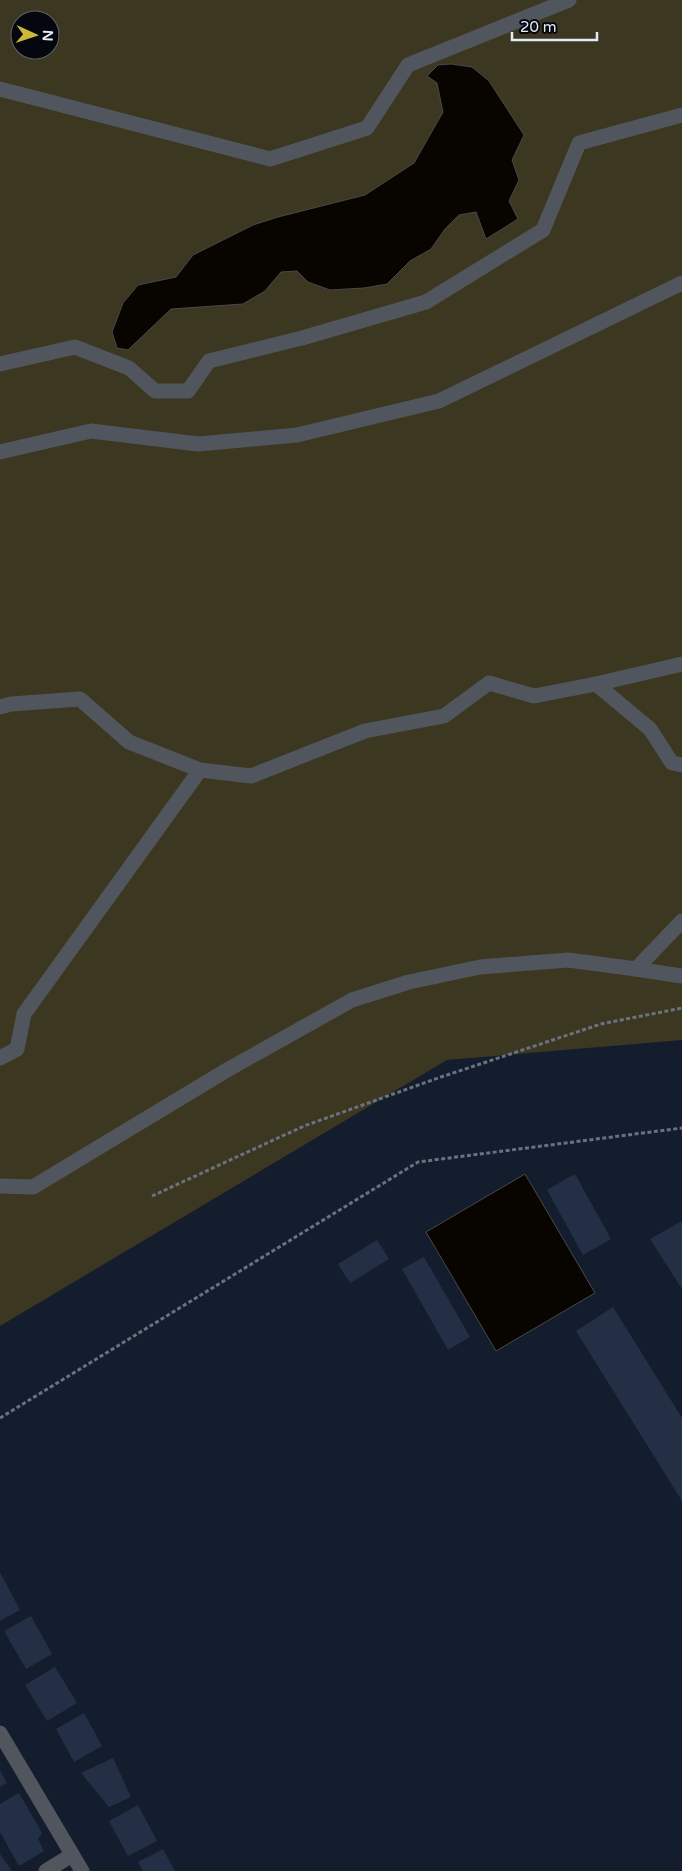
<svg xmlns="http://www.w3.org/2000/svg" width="682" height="1871" viewBox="0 0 682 1871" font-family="'Varela Round',sans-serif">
	<rect width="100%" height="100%" fill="#141d2d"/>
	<path fill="#3b3720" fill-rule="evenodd" d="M0 0H682V1040L447 1060 0 1326ZM20 20H50V50H20Z"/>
	<g fill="#080400" stroke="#4a494a">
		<polygon points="451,64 472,67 489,81 524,135 512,160 519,180 509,201 518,219 486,239 476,212 459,215 445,229 431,249 410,261 387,284 364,288 330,290 308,282 297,271 281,272 265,291 243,304 171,309 128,350 117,348 112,332 123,303 138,285 176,277 193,255 253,225 278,217 365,195 414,163 443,112 437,83 427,76 438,65"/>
		<polygon points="525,1174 595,1293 496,1351 426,1232"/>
	</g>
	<g fill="#232f45">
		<polygon points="575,1174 611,1239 583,1255 547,1190"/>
		<polygon points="682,1221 682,1289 650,1239"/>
		<polygon points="377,1240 389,1259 350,1283 338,1264"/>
		<polygon points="424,1257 470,1337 448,1350 402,1269"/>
		<polygon points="613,1307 682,1418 682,1501 576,1331"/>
		<polygon points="0,1572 20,1610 0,1621"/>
		<polygon points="31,1616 52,1654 26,1669 4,1631"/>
		<polygon points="55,1667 77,1703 47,1721 25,1685"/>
		<polygon points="84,1713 102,1746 74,1762 56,1729"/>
		<polygon points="113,1758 131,1797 109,1807 81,1773"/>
		<polygon points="0,1770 7,1783 0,1787"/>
		<polygon points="19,1793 42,1833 38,1839 44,1851 19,1866 0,1832 0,1804"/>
		<polygon points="138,1805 157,1841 128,1856 109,1821"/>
		<polygon points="163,1849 175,1871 143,1871 138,1862"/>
		<polygon points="0,1854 12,1871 0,1871"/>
	</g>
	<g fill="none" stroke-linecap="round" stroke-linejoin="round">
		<g stroke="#6a7280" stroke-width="3" stroke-dasharray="4 2.5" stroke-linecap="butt">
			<polyline points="152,1196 304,1126 438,1078 601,1024 682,1008"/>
			<polyline points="0,1418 418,1162 682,1128"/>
		</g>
		<g stroke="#51565e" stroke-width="15">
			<polyline points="0,89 270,159 367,128 408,65 569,0"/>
			<polyline points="0,364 75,347 129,368 155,391 188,391 209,361 302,338 426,302 543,230 579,143 682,115"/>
			<polyline points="0,452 91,431 198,444 297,435 439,401 682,283"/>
			<polyline points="682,664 596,684 650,729 672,763 682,765"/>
			<polyline points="0,707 11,704 80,699 129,742 200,770 251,776 365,731 444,716 489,683 534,696 596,684"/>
			<polyline points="636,969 682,976"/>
			<polyline points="0,1058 17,1049 24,1014 200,770"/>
			<polyline points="0,1186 33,1187 227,1070 352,1000 409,982 480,967 568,960 636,969 682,921"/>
			<polyline points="0,1733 82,1871"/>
			<polyline points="46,1871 72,1855"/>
		</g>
	</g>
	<g transform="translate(35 35) rotate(93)"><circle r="24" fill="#05070e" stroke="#5e626b"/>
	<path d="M0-4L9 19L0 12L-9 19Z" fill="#cfb837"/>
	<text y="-8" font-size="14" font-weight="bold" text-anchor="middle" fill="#e4eaf6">N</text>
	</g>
	<path d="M512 32v8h85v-8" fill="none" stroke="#e4eaf6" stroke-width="2.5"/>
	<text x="520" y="32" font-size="15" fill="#e4eaf6" stroke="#05070e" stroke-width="4" paint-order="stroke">20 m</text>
</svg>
